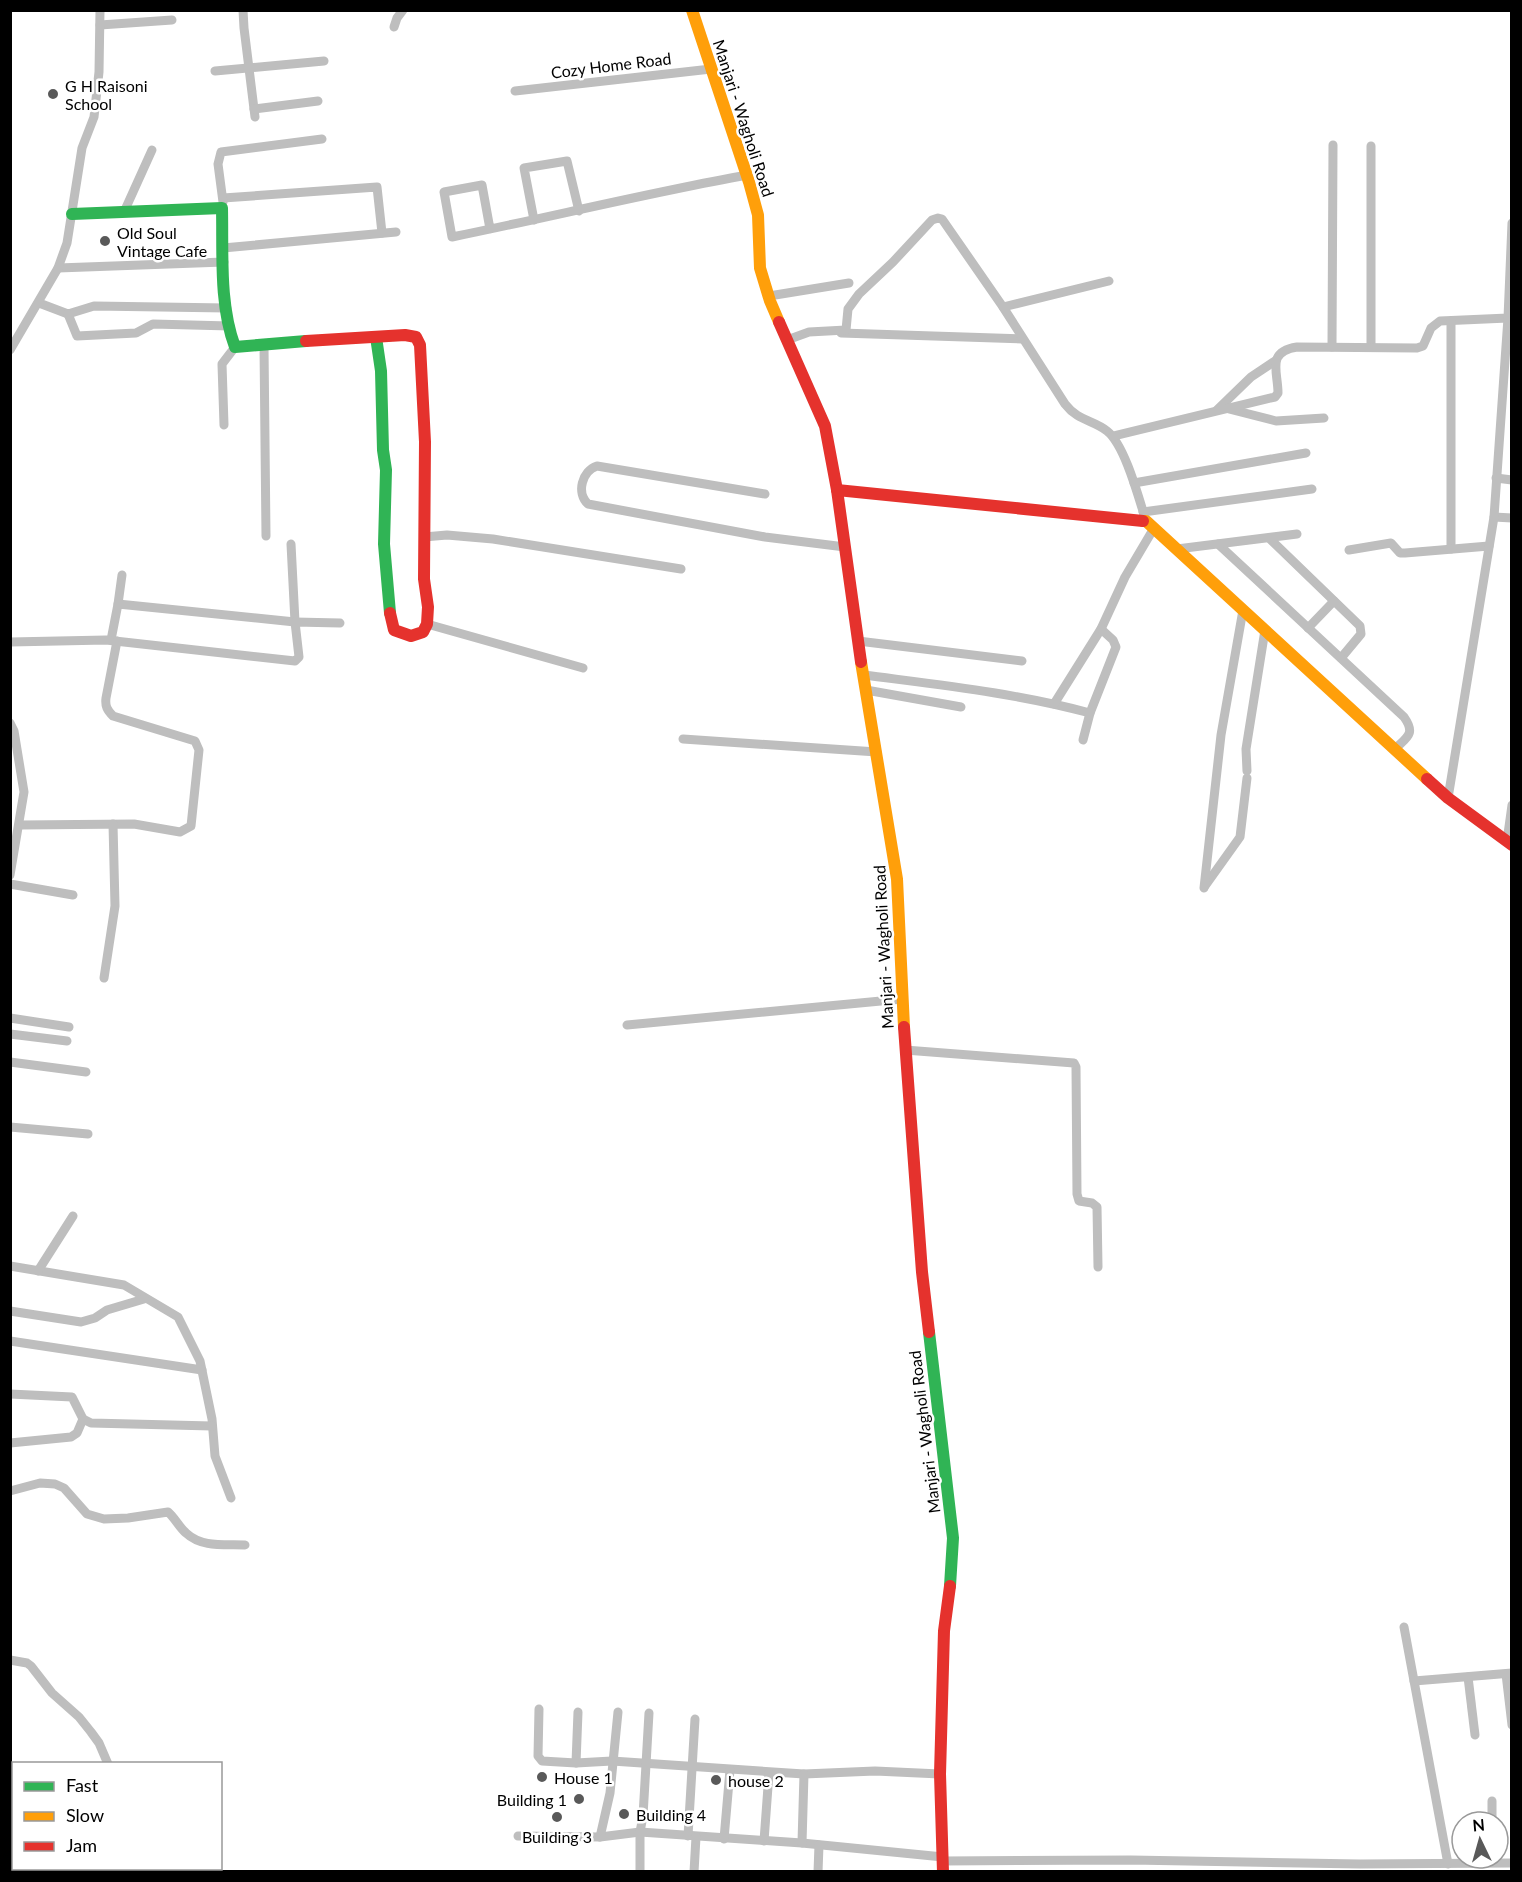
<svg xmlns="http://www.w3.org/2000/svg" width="1522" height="1882" viewBox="0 0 1522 1882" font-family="Lato,sans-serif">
	<rect width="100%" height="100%" fill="#fff"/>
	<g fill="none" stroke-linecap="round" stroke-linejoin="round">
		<g stroke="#bebebe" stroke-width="9">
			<polyline points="243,10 244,28 255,117"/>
			<polyline points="100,25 172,20"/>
			<polyline points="394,27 397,18 403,10"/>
			<polyline points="215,71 324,61"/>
			<polyline points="515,91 711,69"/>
			<polyline points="254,109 318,101"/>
			<polyline points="1371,146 1371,347"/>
			<polyline points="223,198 377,187 382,233"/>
			<polyline points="223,202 218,164 221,152 322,139"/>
			<polyline points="124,212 152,150"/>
			<polyline points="534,220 524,168 567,161 579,211"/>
			<path d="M490 229 482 185 444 192 452 237C550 217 648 193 747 175"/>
			<polyline points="223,248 396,232"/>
			<polyline points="58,268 224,262"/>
			<polyline points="769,296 849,283"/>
			<polyline points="39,303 68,314 94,306 227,308"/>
			<polyline points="1003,307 1109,281"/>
			<polyline points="68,314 77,336 136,333 153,324 230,326"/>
			<polyline points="841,333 1022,339"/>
			<path d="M787 340 809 332 846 330 848 309 859 294 893 262 932 220 938 218 942 219 1003 307 1065 404C1078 421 1093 420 1107 431 1125 445 1139 499 1146 521"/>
			<polyline points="264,346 266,536"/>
			<polyline points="1332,347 1333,145"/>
			<polyline points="10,350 58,268 67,243 82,148 94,117 99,72 100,10"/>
			<polyline points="1229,409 1276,421 1324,418"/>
			<polyline points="1217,410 1251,377 1275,361"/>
			<polyline points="224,425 222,364 235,347"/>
			<path d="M1113 436 1275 397 1278 393C1278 371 1266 352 1297 347L1417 348 1423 346 1431 328 1440 321 1508 318 1512 223"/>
			<polyline points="1496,478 1512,480"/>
			<polyline points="1134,483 1306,453"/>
			<path d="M765 494 597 466C582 471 576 493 588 504L765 537 845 547"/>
			<polyline points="1143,512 1312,489"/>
			<polyline points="1494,517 1512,518"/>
			<polyline points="424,537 447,535 493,539 681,569"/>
			<polyline points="1269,538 1360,626 1361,634 1341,658"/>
			<path d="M1218 544 1404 717C1416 734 1407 737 1395 749"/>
			<polyline points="1177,549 1297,534"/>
			<polyline points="1451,549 1451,321"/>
			<polyline points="1349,550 1391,543 1400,553 1405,553 1489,546"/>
			<polyline points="118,604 122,575"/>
			<polyline points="427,624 583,668"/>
			<polyline points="1308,628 1334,601"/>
			<polyline points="111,640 118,604 295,622 291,544"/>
			<polyline points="858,641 1022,661"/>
			<polyline points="10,642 106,640 295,661 299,657 295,622 340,623"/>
			<path d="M864 675C940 685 1016 693 1090 713"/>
			<polyline points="866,690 961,707"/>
			<polyline points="1054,704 1101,629 1125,577 1154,528"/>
			<polyline points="10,723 14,731 24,792 10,875"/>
			<polyline points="683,739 877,752"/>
			<polyline points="1083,740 1090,713 1116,647 1113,640 1101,629"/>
			<polyline points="1247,771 1246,749 1265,630"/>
			<polyline points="1448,798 1494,517 1508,318"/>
			<path d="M20 825 134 824 180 832 191 826 199 750 195 741 113 716C107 710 105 706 106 698L117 641"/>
			<polyline points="1507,841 1512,805"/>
			<polyline points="10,884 73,895"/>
			<polyline points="1205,886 1240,837 1247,778"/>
			<polyline points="1204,888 1221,735 1243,610"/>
			<polyline points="104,978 115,906 113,824"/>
			<polyline points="10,1018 69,1027"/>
			<polyline points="627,1025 902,999"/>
			<polyline points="10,1034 67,1041"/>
			<polyline points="905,1050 1074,1063 1076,1067 1077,1194 1079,1201 1092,1203 1097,1207 1098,1267"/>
			<polyline points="10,1062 86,1072"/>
			<polyline points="10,1127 88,1134"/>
			<polyline points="10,1266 124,1285 178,1317 200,1361 212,1419 215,1456 231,1498"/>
			<polyline points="38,1271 73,1216"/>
			<polyline points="10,1311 81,1322 95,1318 107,1310 144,1299"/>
			<polyline points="10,1341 202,1370"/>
			<polyline points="10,1394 72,1397 83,1419 91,1423 212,1426"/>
			<polyline points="10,1443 71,1437 77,1433 83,1419"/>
			<path d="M10 1491 40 1483 55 1484 64 1488 87 1514 104 1519 128 1518 168 1512C175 1518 179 1527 186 1533 202 1548 225 1544 245 1545"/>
			<polyline points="1404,1627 1448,1864"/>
			<polyline points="10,1660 27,1663 31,1666 52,1693 79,1717 91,1732 99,1743 108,1764"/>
			<polyline points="1506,1674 1512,1725"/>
			<polyline points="1468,1677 1475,1735"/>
			<polyline points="1414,1681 1512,1673"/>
			<polyline points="539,1709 538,1756 542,1761 576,1763 612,1761 804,1774 875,1771 940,1774"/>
			<polyline points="576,1763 578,1712"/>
			<polyline points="10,1775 14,1776"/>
			<polyline points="1492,1801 1492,1822"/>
			<polyline points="518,1836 600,1837 640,1832 802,1843 943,1857"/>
			<polyline points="688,1836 695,1719"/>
			<polyline points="600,1837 610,1793 618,1712"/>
			<polyline points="724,1839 730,1770"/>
			<polyline points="764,1841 769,1773"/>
			<polyline points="802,1843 804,1774"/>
			<polyline points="10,1855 14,1855"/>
			<polyline points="943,1861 1131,1860 1360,1864 1512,1863"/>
			<polyline points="140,1868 144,1872"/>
			<polyline points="640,1872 640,1832 643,1816 649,1713"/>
			<polyline points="694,1872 696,1837"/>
			<polyline points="818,1872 819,1845"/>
		</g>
		<g stroke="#30b455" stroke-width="12">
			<path d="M72 214 222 208C223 253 219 304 235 347L306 341"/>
			<polyline points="376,337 381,371 383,450 386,470 384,544 390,613"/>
			<polyline points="929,1332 953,1538 950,1586"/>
		</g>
		<g stroke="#ff9f0a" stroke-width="12">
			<polyline points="692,10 749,182 758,215 760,268 770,301 779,322"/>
			<polyline points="1143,521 1146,521 1427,779"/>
			<polyline points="861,662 897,879 904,1027"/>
		</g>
		<g stroke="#e5322d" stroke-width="12">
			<polyline points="779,322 825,426 837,490 861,662"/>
			<polyline points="306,341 405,335 416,337 420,345 425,442 424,579 428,607 427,624 423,632 411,636 394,630 390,613"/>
			<polyline points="837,490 1143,521"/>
			<polyline points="1427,779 1448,798 1512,845"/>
			<polyline points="904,1027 922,1272 929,1332"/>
			<polyline points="943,1872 940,1774 944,1631 950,1586"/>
		</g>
	</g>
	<g fill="#595959" stroke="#fff" stroke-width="2">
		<circle cx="53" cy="94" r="6"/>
		<circle cx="105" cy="241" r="6"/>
		<circle cx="542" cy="1777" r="6"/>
		<circle cx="716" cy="1780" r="6"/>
		<circle cx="579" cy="1799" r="6"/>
		<circle cx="624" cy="1814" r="6"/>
		<circle cx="557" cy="1817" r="6"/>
	</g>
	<g text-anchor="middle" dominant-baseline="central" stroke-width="5" stroke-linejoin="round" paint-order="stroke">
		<g font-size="16" fill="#000" stroke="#fff">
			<text transform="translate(611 65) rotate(-7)">Cozy Home Road</text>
			<text transform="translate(744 118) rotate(72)">Manjari - Wagholi Road</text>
			<text transform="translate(883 947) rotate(-93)">Manjari - Wagholi Road</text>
			<text transform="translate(924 1432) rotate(-97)">Manjari - Wagholi Road</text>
		</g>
		<g font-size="16" fill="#000" stroke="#fff" text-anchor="start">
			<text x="65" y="85">G H Raisoni<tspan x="65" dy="18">School</tspan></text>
			<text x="117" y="232">Old Soul<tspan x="117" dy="18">Vintage Cafe</tspan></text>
			<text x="554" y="1777">House 1</text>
			<text x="728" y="1780">house 2</text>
			<text x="567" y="1799" text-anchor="end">Building 1</text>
			<text x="636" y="1814">Building 4</text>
			<text x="557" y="1836" text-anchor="middle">Building 3</text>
		</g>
	</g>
	<rect width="1522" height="1882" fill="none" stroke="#000000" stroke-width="24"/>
	<rect x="12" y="1762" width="210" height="108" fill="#ffffff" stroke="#999999" stroke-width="1.5"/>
	<rect x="24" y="1782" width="30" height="9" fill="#30b455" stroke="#999999" stroke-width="1.5"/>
	<text x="66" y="1792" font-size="18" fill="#000000">Fast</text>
	<rect x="24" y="1812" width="30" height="9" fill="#ff9f0a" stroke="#999999" stroke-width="1.5"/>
	<text x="66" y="1822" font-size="18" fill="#000000">Slow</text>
	<rect x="24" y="1842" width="30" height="9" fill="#e5322d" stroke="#999999" stroke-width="1.5"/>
	<text x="66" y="1852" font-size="18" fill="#000000">Jam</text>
	<g transform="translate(1480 1840) rotate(355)"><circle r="28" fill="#ffffff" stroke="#999999" stroke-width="1.5"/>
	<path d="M0-4.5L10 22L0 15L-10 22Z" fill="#595959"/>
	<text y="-9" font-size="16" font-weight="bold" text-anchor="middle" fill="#000000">N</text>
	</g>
</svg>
